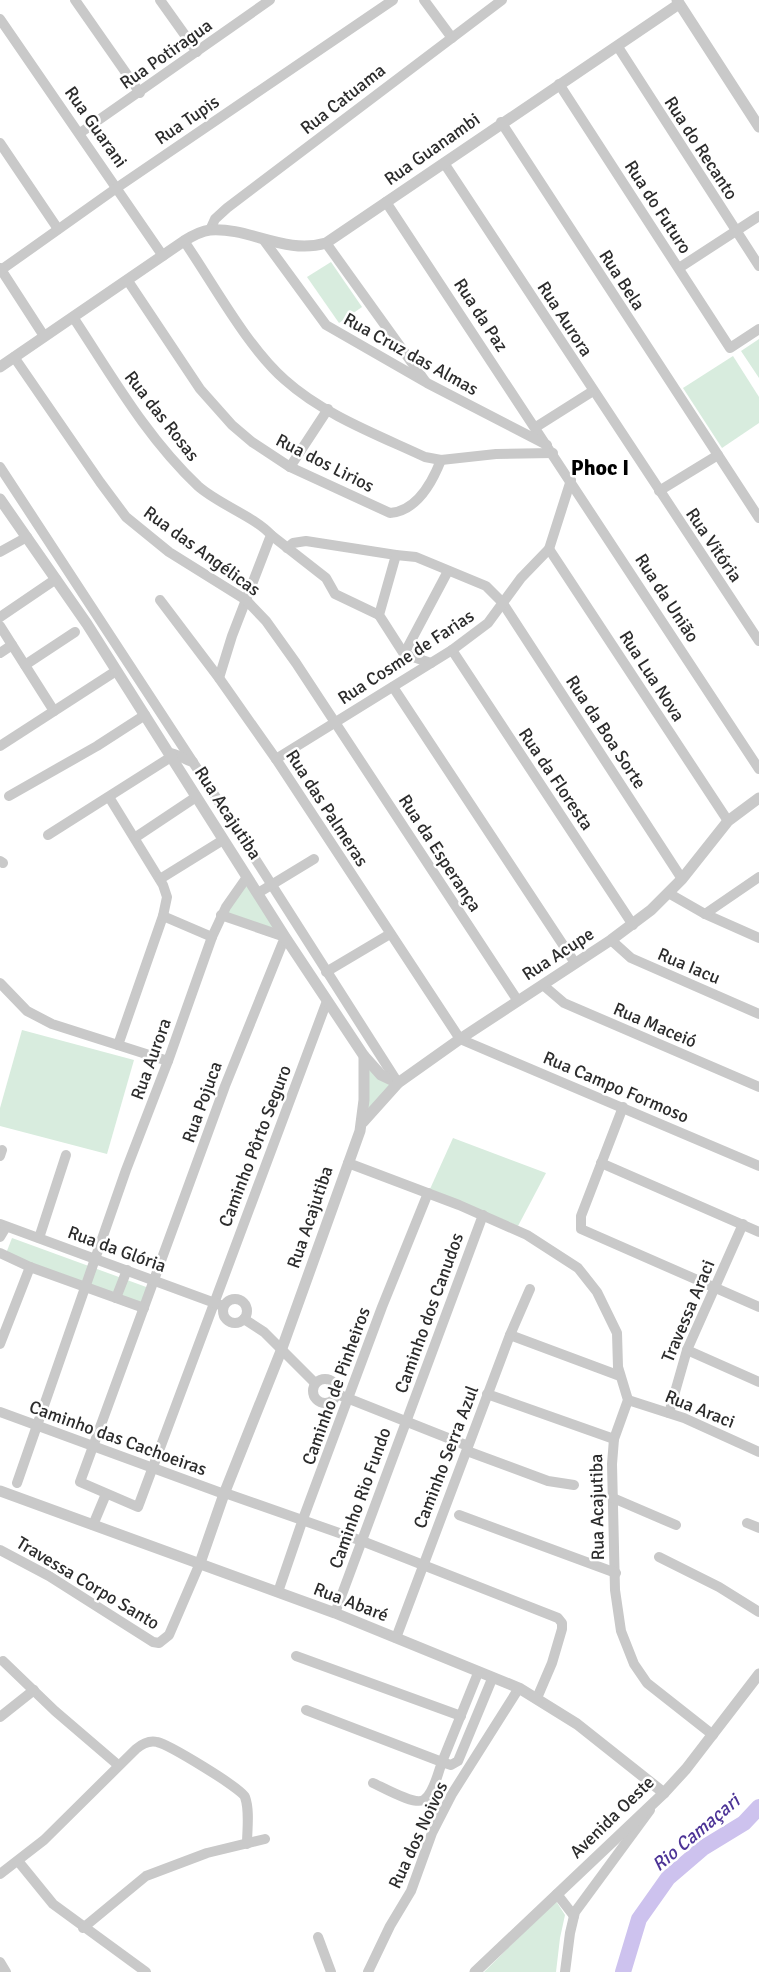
<svg xmlns="http://www.w3.org/2000/svg" width="759" height="1972" viewBox="0 0 759 1972" font-family="Signika,sans-serif">
	<rect width="100%" height="100%" fill="#fff"/>
	<g fill="#d8ecde">
		<polygon points="331,262 362,307 339,323 307,277"/>
		<polygon points="759,339 759,378 741,351"/>
		<polygon points="733,356 759,397 759,423 722,448 683,388"/>
		<polygon points="247,878 284,936 224,917"/>
		<polygon points="22,1030 134,1060 107,1154 0,1126 0,1108"/>
		<polygon points="365,1059 393,1085 366,1117"/>
		<polygon points="453,1138 546,1173 518,1226 430,1189"/>
		<polygon points="12,1238 149,1288 144,1304 5,1256"/>
		<polygon points="556,1901 565,1915 560,1938 556,1972 484,1972"/>
	</g>
	<g fill="none" stroke-linecap="round" stroke-linejoin="round">
		<polyline stroke="#cdc2ee" stroke-width="16" points="623,1972 639,1919 668,1878 703,1848 744,1823 759,1807"/>
		<g stroke="#c9c9c9" stroke-width="10">
			<polyline points="75,0 140,93"/>
			<polyline points="160,0 197,52"/>
			<polyline points="424,0 452,38"/>
			<polyline points="0,19 163,256"/>
			<polyline points="618,47 759,266"/>
			<polyline points="559,84 730,348 759,329"/>
			<polyline points="501,122 759,518"/>
			<polyline points="80,133 270,0"/>
			<polyline points="0,143 58,229"/>
			<polyline points="444,163 759,641"/>
			<polyline points="386,202 759,769"/>
			<polyline points="210,230 215,219 227,208 502,0"/>
			<polyline points="263,239 326,325 427,383 547,445"/>
			<path d="M184 241C213 283 247 347 285 380 324 415 378 435 425 457L441 460 496 454 553 453"/>
			<polyline points="326,243 425,381"/>
			<polyline points="0,268 44,336"/>
			<polyline points="679,268 759,216"/>
			<polyline points="1,270 118,187 393,0"/>
			<path d="M128 281 200 389 232 425 252 442 290 467 390 513C417 511 432 483 441 460"/>
			<path d="M73 317C112 376 146 437 198 486 218 504 257 518 271 535L232 636 219 678"/>
			<polyline points="14,357 100,482 126,517 169,552 246,600 266,621 296,663 518,1001"/>
			<polyline points="536,427 593,391"/>
			<polyline points="0,467 217,799 398,1083"/>
			<polyline points="290,467 328,409"/>
			<polyline points="659,491 718,455"/>
			<polyline points="271,535 326,578 335,594 379,615"/>
			<polyline points="287,548 293,543 306,541 396,555 379,615 404,654 431,663"/>
			<polyline points="549,549 728,821"/>
			<polyline points="0,552 27,537"/>
			<polyline points="396,555 416,557 486,586 502,602 682,879"/>
			<polyline points="160,600 219,678 276,759 460,1039 759,1166"/>
			<polyline points="0,617 56,579"/>
			<polyline points="0,626 54,711"/>
			<polyline points="452,650 633,925"/>
			<polyline points="0,653 12,645"/>
			<polyline points="404,654 448,571"/>
			<polyline points="25,665 75,632"/>
			<polyline points="393,687 575,963"/>
			<polyline points="0,746 116,671"/>
			<path d="M169 753C177 753 184 760 193 762"/>
			<polyline points="276,759 452,650 488,623 521,578 549,549 571,480"/>
			<polyline points="9,796 97,746 145,715"/>
			<polyline points="109,797 163,885 167,897 163,916 118,1045"/>
			<polyline points="48,835 171,757"/>
			<polyline points="136,837 196,797"/>
			<polyline points="0,861 3,863"/>
			<polyline points="160,879 223,840"/>
			<polyline points="258,893 314,859"/>
			<polyline points="670,894 705,914 759,938"/>
			<polyline points="705,914 759,877"/>
			<polyline points="221,915 285,937 225,1086 80,1482 138,1507 327,1001"/>
			<polyline points="163,916 212,937"/>
			<polyline points="611,940 631,958 759,1014"/>
			<polyline points="326,972 390,934"/>
			<polyline points="0,983 27,1011 52,1024 168,1061"/>
			<polyline points="543,985 564,1003 759,1087"/>
			<polyline points="623,1107 581,1216 581,1229 759,1307"/>
			<polyline points="0,1156 2,1150"/>
			<polyline points="348,1163 459,1205 527,1235 578,1268 597,1292 617,1333 618,1367 628,1400 614,1439 612,1464 615,1590 621,1631 634,1664 647,1683 713,1735"/>
			<polyline points="601,1163 759,1232"/>
			<polyline points="0,1224 223,1306"/>
			<polyline points="0,1237 6,1227"/>
			<polyline points="39,1238 66,1155"/>
			<polyline points="0,1253 30,1267 144,1308"/>
			<polyline points="116,1298 127,1270"/>
			<circle cx="235" cy="1311" r="12"/>
			<polyline points="244,1319 264,1332 315,1383"/>
			<polyline points="510,1335 620,1376"/>
			<polyline points="0,1344 30,1267"/>
			<polyline points="687,1350 759,1382"/>
			<circle cx="325" cy="1391" r="12"/>
			<polyline points="337,1394 468,1446"/>
			<polyline points="487,1394 614,1439"/>
			<polyline points="628,1400 684,1418 759,1452"/>
			<polyline points="0,1412 224,1494"/>
			<polyline points="669,1413 687,1350 743,1224"/>
			<polyline points="467,1451 548,1481 574,1485"/>
			<polyline points="17,1483 126,1170 168,1061 212,937 226,907 247,877"/>
			<polyline points="225,1493 362,1541 558,1618 562,1623 562,1629 552,1663 537,1698"/>
			<polyline points="613,1498 676,1525"/>
			<polyline points="459,1515 616,1573"/>
			<polyline points="747,1523 759,1528"/>
			<polyline points="93,1525 106,1494"/>
			<polyline points="0,1550 49,1576 153,1642 159,1643 169,1635 200,1563"/>
			<polyline points="659,1557 719,1587 759,1612"/>
			<polyline points="278,1592 303,1519 382,1307 428,1193"/>
			<polyline points="335,1613 483,1215"/>
			<polyline points="396,1638 510,1335 530,1289"/>
			<polyline points="296,1656 461,1716"/>
			<polyline points="3,1661 55,1711 118,1765"/>
			<polyline points="478,1673 442,1762 451,1765 458,1761 492,1679"/>
			<path d="M306 1710 442 1762C438 1773 434 1792 425 1799 417 1807 384 1788 373 1783"/>
			<polyline points="0,1717 34,1690"/>
			<polyline points="18,1861 53,1904 146,1972"/>
			<path d="M0 1874 44 1840 136 1749C142 1744 149 1740 157 1742 168 1744 241 1788 245 1797 250 1811 247 1830 247 1844"/>
			<polyline points="557,1894 574,1916"/>
			<polyline points="83,1928 146,1876 207,1853 265,1839"/>
			<polyline points="318,1937 331,1972"/>
			<polyline points="0,1962 6,1972"/>
			<polyline points="368,1972 390,1926 411,1891 432,1833 452,1794 519,1688"/>
			<polyline points="565,1972 570,1933 575,1912 650,1810"/>
		</g>
		<g stroke="#c9c9c9" stroke-width="11">
			<polyline points="677,0 759,127"/>
			<path d="M0 367 184 241C192 236 201 231 210 230 249 227 285 255 326 243L679 4"/>
			<polyline points="0,499 87,624 285,937 364,1056 364,1100 360,1131 281,1351 224,1494 200,1563"/>
			<polyline points="364,1056 381,1075 398,1083"/>
			<polyline points="363,1122 398,1083 460,1039 611,940 651,910 682,879 728,821 759,798"/>
			<polyline points="0,1491 335,1613 519,1688 577,1724 664,1793"/>
			<polyline points="475,1972 664,1793 686,1769 759,1674"/>
		</g>
	</g>
	<g text-anchor="middle" dominant-baseline="central" stroke-width="5" stroke-linejoin="round" paint-order="stroke">
		<g font-size="18" fill="#2c2c2c" stroke="#fff">
			<text transform="translate(166 54) rotate(-35)">Rua Potiragua</text>
			<text transform="translate(343 99) rotate(-38)">Rua Catuama</text>
			<text transform="translate(187 120) rotate(-34)">Rua Tupis</text>
			<text transform="translate(96 127) rotate(55)">Rua Guarani</text>
			<text transform="translate(701 148) rotate(57)">Rua do Recanto</text>
			<text transform="translate(432 149) rotate(-35)">Rua Guanambi</text>
			<text transform="translate(658 207) rotate(57)">Rua do Futuro</text>
			<text transform="translate(622 280) rotate(57)">Rua Bela</text>
			<text transform="translate(481 315) rotate(57)">Rua da Paz</text>
			<text transform="translate(565 319) rotate(57)">Rua Aurora</text>
			<text transform="translate(411 354) rotate(29)">Rua Cruz das Almas</text>
			<text transform="translate(162 416) rotate(52)">Rua das Rosas</text>
			<text transform="translate(325 463) rotate(27)">Rua dos Lirios</text>
			<text transform="translate(714 545) rotate(56)">Rua Vitória</text>
			<text transform="translate(202 551) rotate(36)">Rua das Angélicas</text>
			<text transform="translate(667 598) rotate(57)">Rua da União</text>
			<text transform="translate(406 657) rotate(-33)">Rua Cosme de Farias</text>
			<text transform="translate(652 676) rotate(57)">Rua Lua Nova</text>
			<text transform="translate(606 732) rotate(57)">Rua da Boa Sorte</text>
			<text transform="translate(556 779) rotate(56)">Rua da Floresta</text>
			<text transform="translate(327 808) rotate(57)">Rua das Palmeras</text>
			<text transform="translate(228 813) rotate(57)">Rua Acajutiba</text>
			<text transform="translate(440 853) rotate(57)">Rua da Esperança</text>
			<text transform="translate(558 954) rotate(-33)">Rua Acupe</text>
			<text transform="translate(689 966) rotate(23)">Rua Iacu</text>
			<text transform="translate(655 1025) rotate(23)">Rua Maceió</text>
			<text transform="translate(151 1059) rotate(-70)">Rua Aurora</text>
			<text transform="translate(616 1087) rotate(23)">Rua Campo Formoso</text>
			<text transform="translate(202 1102) rotate(-70)">Rua Pojuca</text>
			<text transform="translate(255 1146) rotate(-69)">Caminho Pôrto Seguro</text>
			<text transform="translate(310 1217) rotate(-71)">Rua Acajutiba</text>
			<text transform="translate(117 1249) rotate(20)">Rua da Glória</text>
			<text transform="translate(688 1311) rotate(-67)">Travessa Araci</text>
			<text transform="translate(429 1313) rotate(-70)">Caminho dos Canudos</text>
			<text transform="translate(336 1386) rotate(-70)">Caminho de Pinheiros</text>
			<text transform="translate(700 1409) rotate(22)">Rua Araci</text>
			<text transform="translate(118 1438) rotate(20)">Caminho das Cachoeiras</text>
			<text transform="translate(446 1457) rotate(-69)">Caminho Serra Azul</text>
			<text transform="translate(360 1498) rotate(-70)">Caminho Rio Fundo</text>
			<text transform="translate(597 1507) rotate(-91)">Rua Acajutiba</text>
			<text transform="translate(88 1583) rotate(31)">Travessa Corpo Santo</text>
			<text transform="translate(351 1602) rotate(21)">Rua Abaré</text>
			<text transform="translate(612 1817) rotate(-44)">Avenida Oeste</text>
			<text transform="translate(418 1835) rotate(-65)">Rua dos Noivos</text>
		</g>
		<g font-size="19" font-style="italic" fill="#4c3396" stroke="#fff">
			<text transform="translate(696 1833) rotate(-40)">Rio Camaçari</text>
		</g>
		<g font-size="22" font-weight="bold" fill="#000" stroke="#fff">
			<text x="600" y="467">Phoc I</text>
		</g>
	</g>
</svg>
